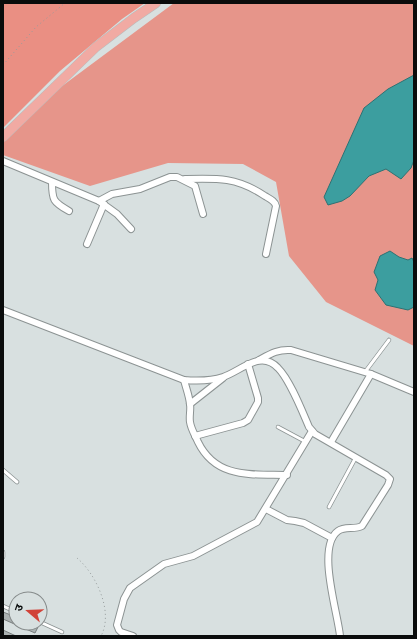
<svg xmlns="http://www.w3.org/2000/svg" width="417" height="639" viewBox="0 0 417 639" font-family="'Archivo Narrow','Noto Sans Devanagari',sans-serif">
	<rect width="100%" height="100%" fill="#d8e0e0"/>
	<polygon fill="#e6958a" points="174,3 414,3 414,346 326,302 289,256 276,182 243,164 168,163 90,186 3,155 3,142 46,98"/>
	<polygon fill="#ea8f83" points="3,3 145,3 122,19 60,71 3,128"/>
	<g fill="#3c9e9f" stroke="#2d7273">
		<polygon points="414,75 414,160 411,168 401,179 386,169 369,176 350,196 342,201 328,205 324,197 364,108 388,89"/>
		<polygon points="390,251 399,257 408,260 412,258 414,262 414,307 408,310 386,305 375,290 378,280 374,272 380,256"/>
	</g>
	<g fill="#abb2b2" stroke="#787e7e">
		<polygon points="3,612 16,617 16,623 29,623 38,627 35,633 3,619"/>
		<polygon points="3,630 16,636 3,636"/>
	</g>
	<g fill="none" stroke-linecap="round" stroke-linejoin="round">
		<defs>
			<g id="lane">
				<polyline points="365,372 389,340"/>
				<polyline points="278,427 306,442"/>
				<polyline points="3,470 17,482"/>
				<polyline points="329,507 356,457"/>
				<polyline points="3,552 3,557"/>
				<polyline points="3,606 16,612"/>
				<polyline points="40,622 62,632"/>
			</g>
			<g id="street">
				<polyline points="3,161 99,201 112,194 140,189 170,177 177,177 195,186 203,214"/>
				<path d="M185 179C217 178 237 177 265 196 270 199 275 201 276 206L266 254"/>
				<path d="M52 182C52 200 53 202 69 211"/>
				<polyline points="99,201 117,214 131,229"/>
				<polyline points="87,244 104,204"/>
				<path d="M3 310 184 380C197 381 211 381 223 377 241 371 261 349 278 368 290 380 302 411 309 427L315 434 386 475 390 479 388 485 362 526C354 530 345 526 338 531 316 547 338 613 340 636"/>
				<path d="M259 360C270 354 278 349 291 350L371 374 414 392"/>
				<path d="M184 380C186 388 189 395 190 404 191 410 189 416 190 422 191 429 195 435 198 442 216 479 251 474 287 475"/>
				<polyline points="190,404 223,378"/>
				<polyline points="195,436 243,423 248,420 258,402 258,398 248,364"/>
				<polyline points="331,442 371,374"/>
				<polyline points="266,509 287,520 295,521 304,523 332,538"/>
				<polyline points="133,636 121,632 119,630 117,625 124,599 130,588 164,564 193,556 257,522 312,431"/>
			</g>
			<polyline id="primary" points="3,137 96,47 134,18 156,3"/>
		</defs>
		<use href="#lane" stroke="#8c9393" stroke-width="4.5"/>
		<use href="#street" stroke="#8c9393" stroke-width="8"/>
		<use href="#primary" stroke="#babbbb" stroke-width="10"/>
		<g stroke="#969c9c" stroke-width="1" stroke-dasharray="1 3" stroke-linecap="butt">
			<polyline points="3,65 36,27 65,3"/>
			<path d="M77 558C96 574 114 612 101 636"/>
		</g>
		<use href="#lane" stroke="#fff" stroke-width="3"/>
		<use href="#street" stroke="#fff" stroke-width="6"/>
		<use href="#primary" stroke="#f1aaa3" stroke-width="9"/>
	</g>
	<rect width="417" height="639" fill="none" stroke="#0a0c0c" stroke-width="8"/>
	<g transform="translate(28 611) rotate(289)"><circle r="19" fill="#d8e0e0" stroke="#868b8b"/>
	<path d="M0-3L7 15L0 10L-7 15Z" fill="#d14339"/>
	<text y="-6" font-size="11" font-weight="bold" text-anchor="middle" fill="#0a0c0c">उ</text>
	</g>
</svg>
